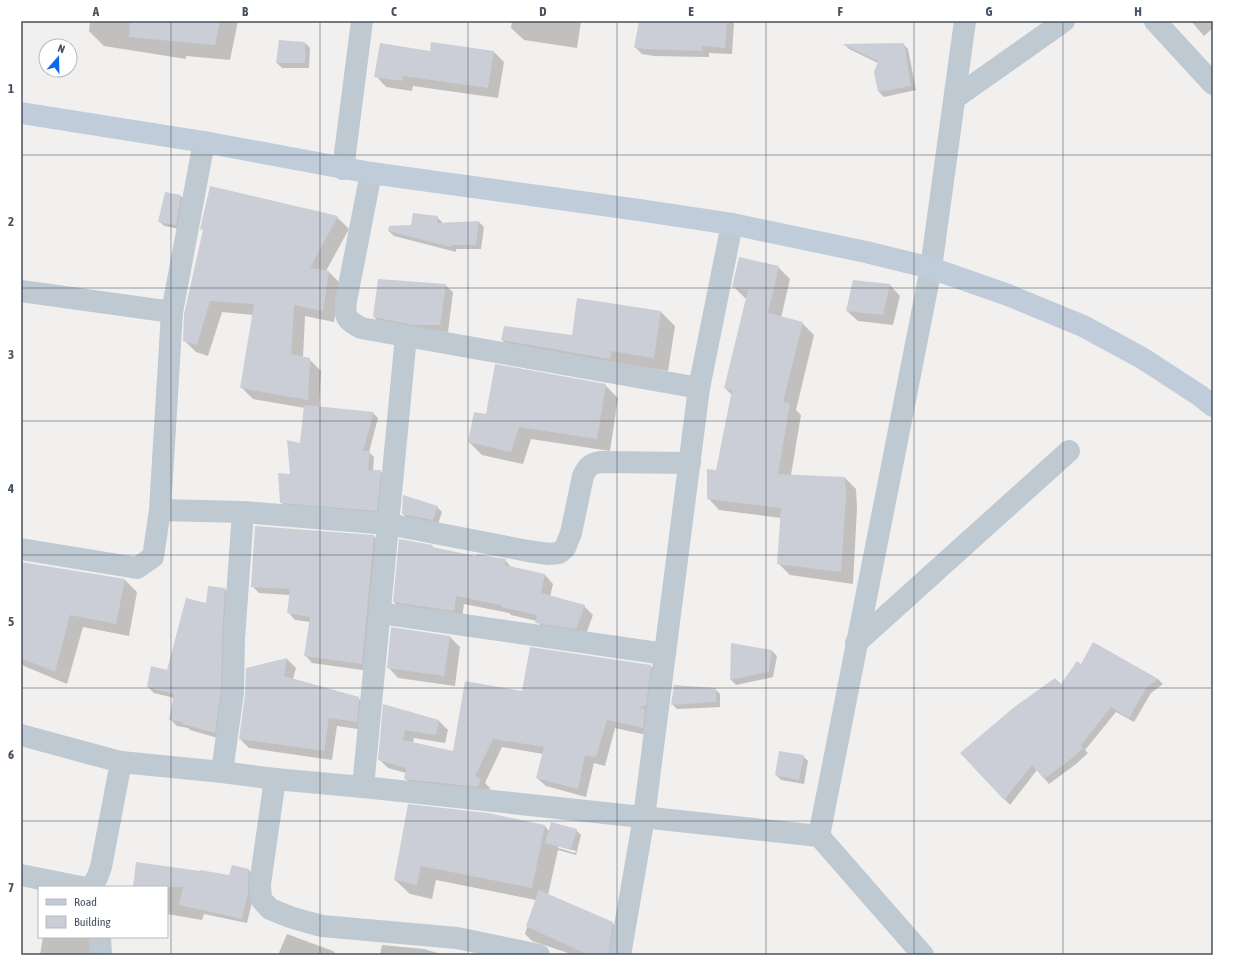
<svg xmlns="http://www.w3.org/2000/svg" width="1234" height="976" viewBox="0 0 1234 976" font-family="'Asap Condensed',sans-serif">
	<rect width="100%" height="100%" fill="#f2f0ef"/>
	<g fill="#0003" fill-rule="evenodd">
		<polygon points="90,21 238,21 230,60 186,56 186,59 104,46 89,31"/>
		<polygon points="512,21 581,21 577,48 524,40 511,28"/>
		<polygon points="640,21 732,21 734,23 732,54 709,53 709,57 654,56 642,54 635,47"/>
		<polygon points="1191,21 1213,21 1213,28 1204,36"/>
		<polygon points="305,43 310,48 309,68 282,68 277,63"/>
		<polygon points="903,44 908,49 916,90 884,97 879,92 878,63 849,49 845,45"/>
		<polygon points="493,51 504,62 498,98 413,86 412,91 386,87 376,76 431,52"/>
		<polygon points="181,196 186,201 180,229 164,226 159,221"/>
		<polygon points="337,217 349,229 326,271 328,271 340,283 334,322 305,316 303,358 309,359 321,371 319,407 373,413 378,418 369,452 374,457 373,471 380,471 385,476 381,515 286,507 281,502 292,475 300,444 305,408 253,399 241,387 253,315 222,312 208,356 196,352 184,340 204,231 201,229"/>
		<polygon points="437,217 442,222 442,224 479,222 484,227 481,249 456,249 456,252 394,236 389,231 412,226"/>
		<polygon points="778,267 790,279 781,318 802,323 814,335 796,410 801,415 791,475 845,478 856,489 857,508 853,584 790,575 778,563 781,518 719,510 708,498 717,471 732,395 725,388 747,299 745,298 733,286"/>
		<polygon points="445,285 453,292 448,332 382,325 374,317"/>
		<polygon points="890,285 900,296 893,325 858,321 847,311"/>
		<polygon points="661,312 675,326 668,371 625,365 516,354 502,340 573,336"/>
		<polygon points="605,385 618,398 610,451 531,439 523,464 482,455 469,442 487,415"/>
		<polygon points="437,507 442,512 438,524 408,519 403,514"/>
		<polygon points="256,527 374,536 381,544 369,671 312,663 305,655 310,622 295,620 288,612 290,595 259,593 252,586"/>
		<polygon points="432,546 435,549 477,558 505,560 512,568 545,575 553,584 550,597 584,606 593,615 585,637 545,631 537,621 511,615 509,613 464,604 462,619 403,611 394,602"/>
		<polygon points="21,563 125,580 137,592 129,636 83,627 67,684 24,666 21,663"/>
		<polygon points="225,589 231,595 221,739 190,730 188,728 177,726 170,719 174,698 154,693 148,687 168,671 207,604"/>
		<polygon points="450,637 460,647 455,686 398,678 388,667"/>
		<polygon points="1094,643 1158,679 1163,684 1151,693 1134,722 1116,712 1085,750 1088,753 1076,764 1049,784 1037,770 1010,805 962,753 1061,685 1081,665"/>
		<polygon points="732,644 772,651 777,656 773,677 736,685 731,680"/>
		<polygon points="287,659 296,668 293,679 358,698 367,707 365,730 337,726 332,760 249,748 240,739 246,694 247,669"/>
		<polygon points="650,666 659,674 651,736 615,728 605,766 594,763 586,797 546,786 537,778 543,754 502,747 485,783 490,788 487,795 413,787 405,778 406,773 388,768 379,759 384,705 439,721 448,730 445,743 414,738 413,743 454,752 523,692"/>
		<polygon points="715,689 720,694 720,707 677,709 672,704"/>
		<polygon points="803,756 808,761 804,784 781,780 776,775"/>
		<path d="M409 806 545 826 549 831 576 830 581 835 576 855 558 850 548 895 612 923 620 930 615 955H574L532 941 525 934 536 900 436 880 432 899 410 894 395 880ZM558 846 576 851 575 853 558 848Z"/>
		<polygon points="233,866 249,870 254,875 253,898 247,923 204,914 202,920 167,914 167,887 134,887 200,873 230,877"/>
		<polygon points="287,934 333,951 337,955 278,955"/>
		<polygon points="43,937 98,937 95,955 40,955"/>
		<polygon points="382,945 424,949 444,955 380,955"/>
	</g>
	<g fill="#cbced6">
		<polygon points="130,21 220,21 215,45 129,37"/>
		<polygon points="639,21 727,21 725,48 702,46 702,51 646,49 634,48"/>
		<polygon points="279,40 305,42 305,63 276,63"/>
		<polygon points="431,42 494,51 488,88 403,76 402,81 374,77 380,43 430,51"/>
		<polygon points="904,43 911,86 878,92 874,72 878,61 842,44"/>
		<polygon points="210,186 338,216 310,268 329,271 323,311 294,305 291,354 310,358 308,400 240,388 254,304 210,301 197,345 183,341 184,314 203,230 200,229"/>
		<polygon points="165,192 181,195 176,225 158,222"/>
		<polygon points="413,213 438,216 437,223 479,221 476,245 451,245 451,247 388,231 389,226 411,225"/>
		<polygon points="739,257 779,266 768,313 803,322 783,402 790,403 778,474 845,477 846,496 841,572 777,564 781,508 707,499 707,469 716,470 732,390 724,388 748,290 732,287"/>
		<polygon points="378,279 446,284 440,325 413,325 373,317"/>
		<polygon points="853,280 890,284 883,315 846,311"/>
		<polygon points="577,298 661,311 654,358 611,351 610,359 501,340 504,326 572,335"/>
		<polygon points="495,364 606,384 597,439 519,427 511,452 468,442 474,412 486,414"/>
		<polygon points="304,405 374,412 363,451 370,451 368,470 381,470 377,511 280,503 278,473 290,474 287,440 300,443"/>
		<polygon points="403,495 438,506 433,520 402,514"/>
		<polygon points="255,526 374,535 362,664 304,656 310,617 287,613 290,589 251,587"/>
		<polygon points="399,539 433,545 432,547 476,556 477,554 506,559 505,565 545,574 541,593 585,605 576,629 535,623 537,615 501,607 501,605 456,596 454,611 393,602"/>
		<polygon points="21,562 125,579 116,624 70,615 55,672 21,658"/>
		<polygon points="208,586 225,588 222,639 221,691 215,733 182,724 183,722 169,720 174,694 147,687 151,666 167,670 186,598 206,603"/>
		<polygon points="391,627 450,636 444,676 387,668"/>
		<polygon points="1093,642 1158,679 1146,688 1129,718 1111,707 1081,745 1083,748 1071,759 1044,779 1032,765 1004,800 960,753 1013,708 1055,678 1061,684 1077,661 1081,664"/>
		<polygon points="731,643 772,650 769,672 730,680"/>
		<polygon points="530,647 651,665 646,706 638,707 645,709 643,728 607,720 596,757 585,755 578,789 536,778 544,747 493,739 475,776 481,779 478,787 404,779 406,768 378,760 383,704 439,720 436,735 405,730 403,740 453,751 465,681 522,691"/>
		<polygon points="287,658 284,676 359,697 357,722 329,718 324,751 239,739 245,694 246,668"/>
		<polygon points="674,685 716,688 716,702 671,705"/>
		<polygon points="779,751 804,755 799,780 775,775"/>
		<polygon points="408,804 488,813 545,825 532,888 421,866 417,885 394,880"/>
		<polygon points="551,822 577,829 571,850 545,843"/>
		<polygon points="136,862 200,871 200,870 229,875 232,865 249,869 248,882 248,893 242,919 179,905 183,887 133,887"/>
		<polygon points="539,890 613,922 608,955 588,955 526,926"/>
	</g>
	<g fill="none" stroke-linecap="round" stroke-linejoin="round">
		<g stroke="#bfc9d2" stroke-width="22">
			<polyline points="1155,21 1213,84"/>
			<polyline points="955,98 1064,21"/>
			<polyline points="343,169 362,21"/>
			<path d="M371 173 346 301C344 318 347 320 361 328L699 388"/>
			<polyline points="21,291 172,312"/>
			<path d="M160 510 243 512 388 524 528 551 549 554 559 553 565 548 571 533 583 476C587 467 591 463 601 462L690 463"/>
			<polyline points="21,549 137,568 153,557 160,510 172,312 204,142"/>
			<polyline points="380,613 665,654"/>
			<polyline points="856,643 1069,451"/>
			<polyline points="21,735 121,762 222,772 275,779 363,787 819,836 923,955"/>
			<polyline points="222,772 233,692 234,639 243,512"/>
			<polyline points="275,779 260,884 261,899 270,909 290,917 307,922 322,926 457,938 539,955"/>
			<polyline points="363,787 406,336"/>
			<polyline points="819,836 931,268 965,21"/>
			<polyline points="21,875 81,887"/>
			<polyline points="89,887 92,886 97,878 101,867 121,762"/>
			<polyline points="100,937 101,955"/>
			<polyline points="620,955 644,817 699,388 732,224"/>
		</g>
		<polyline stroke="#c1ccda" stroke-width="22" points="21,113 204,142 371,173 639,210 732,224 866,252 931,268 1008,295 1083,326 1142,358 1199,395 1213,406"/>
	</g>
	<path fill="none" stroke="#46525f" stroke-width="1" stroke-opacity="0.55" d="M171 21V955M320 21V955M468 21V955M617 21V955M766 21V955M914 21V955M1063 21V955M21 155H1213M21 288H1213M21 421H1213M21 555H1213M21 688H1213M21 821H1213"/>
	<rect width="1234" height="976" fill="none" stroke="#ffffff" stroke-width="44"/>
	<rect x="38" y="886" width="130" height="52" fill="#ffffff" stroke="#b5babf"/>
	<rect x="46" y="899" width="20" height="6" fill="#c1ccda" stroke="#b5babf"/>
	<text x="74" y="906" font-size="12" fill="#46525f">Road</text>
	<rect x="46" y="916" width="20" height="12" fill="#cbced6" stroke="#b5babf"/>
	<text x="74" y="926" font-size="12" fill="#46525f">Building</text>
	<g transform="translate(58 58) rotate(20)"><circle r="19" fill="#ffffff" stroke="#b5babf"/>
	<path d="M0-3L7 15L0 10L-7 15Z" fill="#0d68ef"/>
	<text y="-6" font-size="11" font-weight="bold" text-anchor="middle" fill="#46525f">N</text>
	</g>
	<rect x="22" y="22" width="1190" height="932" fill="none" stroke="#46525f" stroke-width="1.5"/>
	<g font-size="13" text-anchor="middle" font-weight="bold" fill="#46525f">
		<text x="96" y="16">A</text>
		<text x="245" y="16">B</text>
		<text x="394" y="16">C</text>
		<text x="543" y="16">D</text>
		<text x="691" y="16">E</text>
		<text x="840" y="16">F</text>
		<text x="989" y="16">G</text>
		<text x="1138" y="16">H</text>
		<text x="11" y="93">1</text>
		<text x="11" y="226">2</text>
		<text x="11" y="359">3</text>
		<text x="11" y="493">4</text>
		<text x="11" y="626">5</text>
		<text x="11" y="759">6</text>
		<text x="11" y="892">7</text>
	</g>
</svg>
